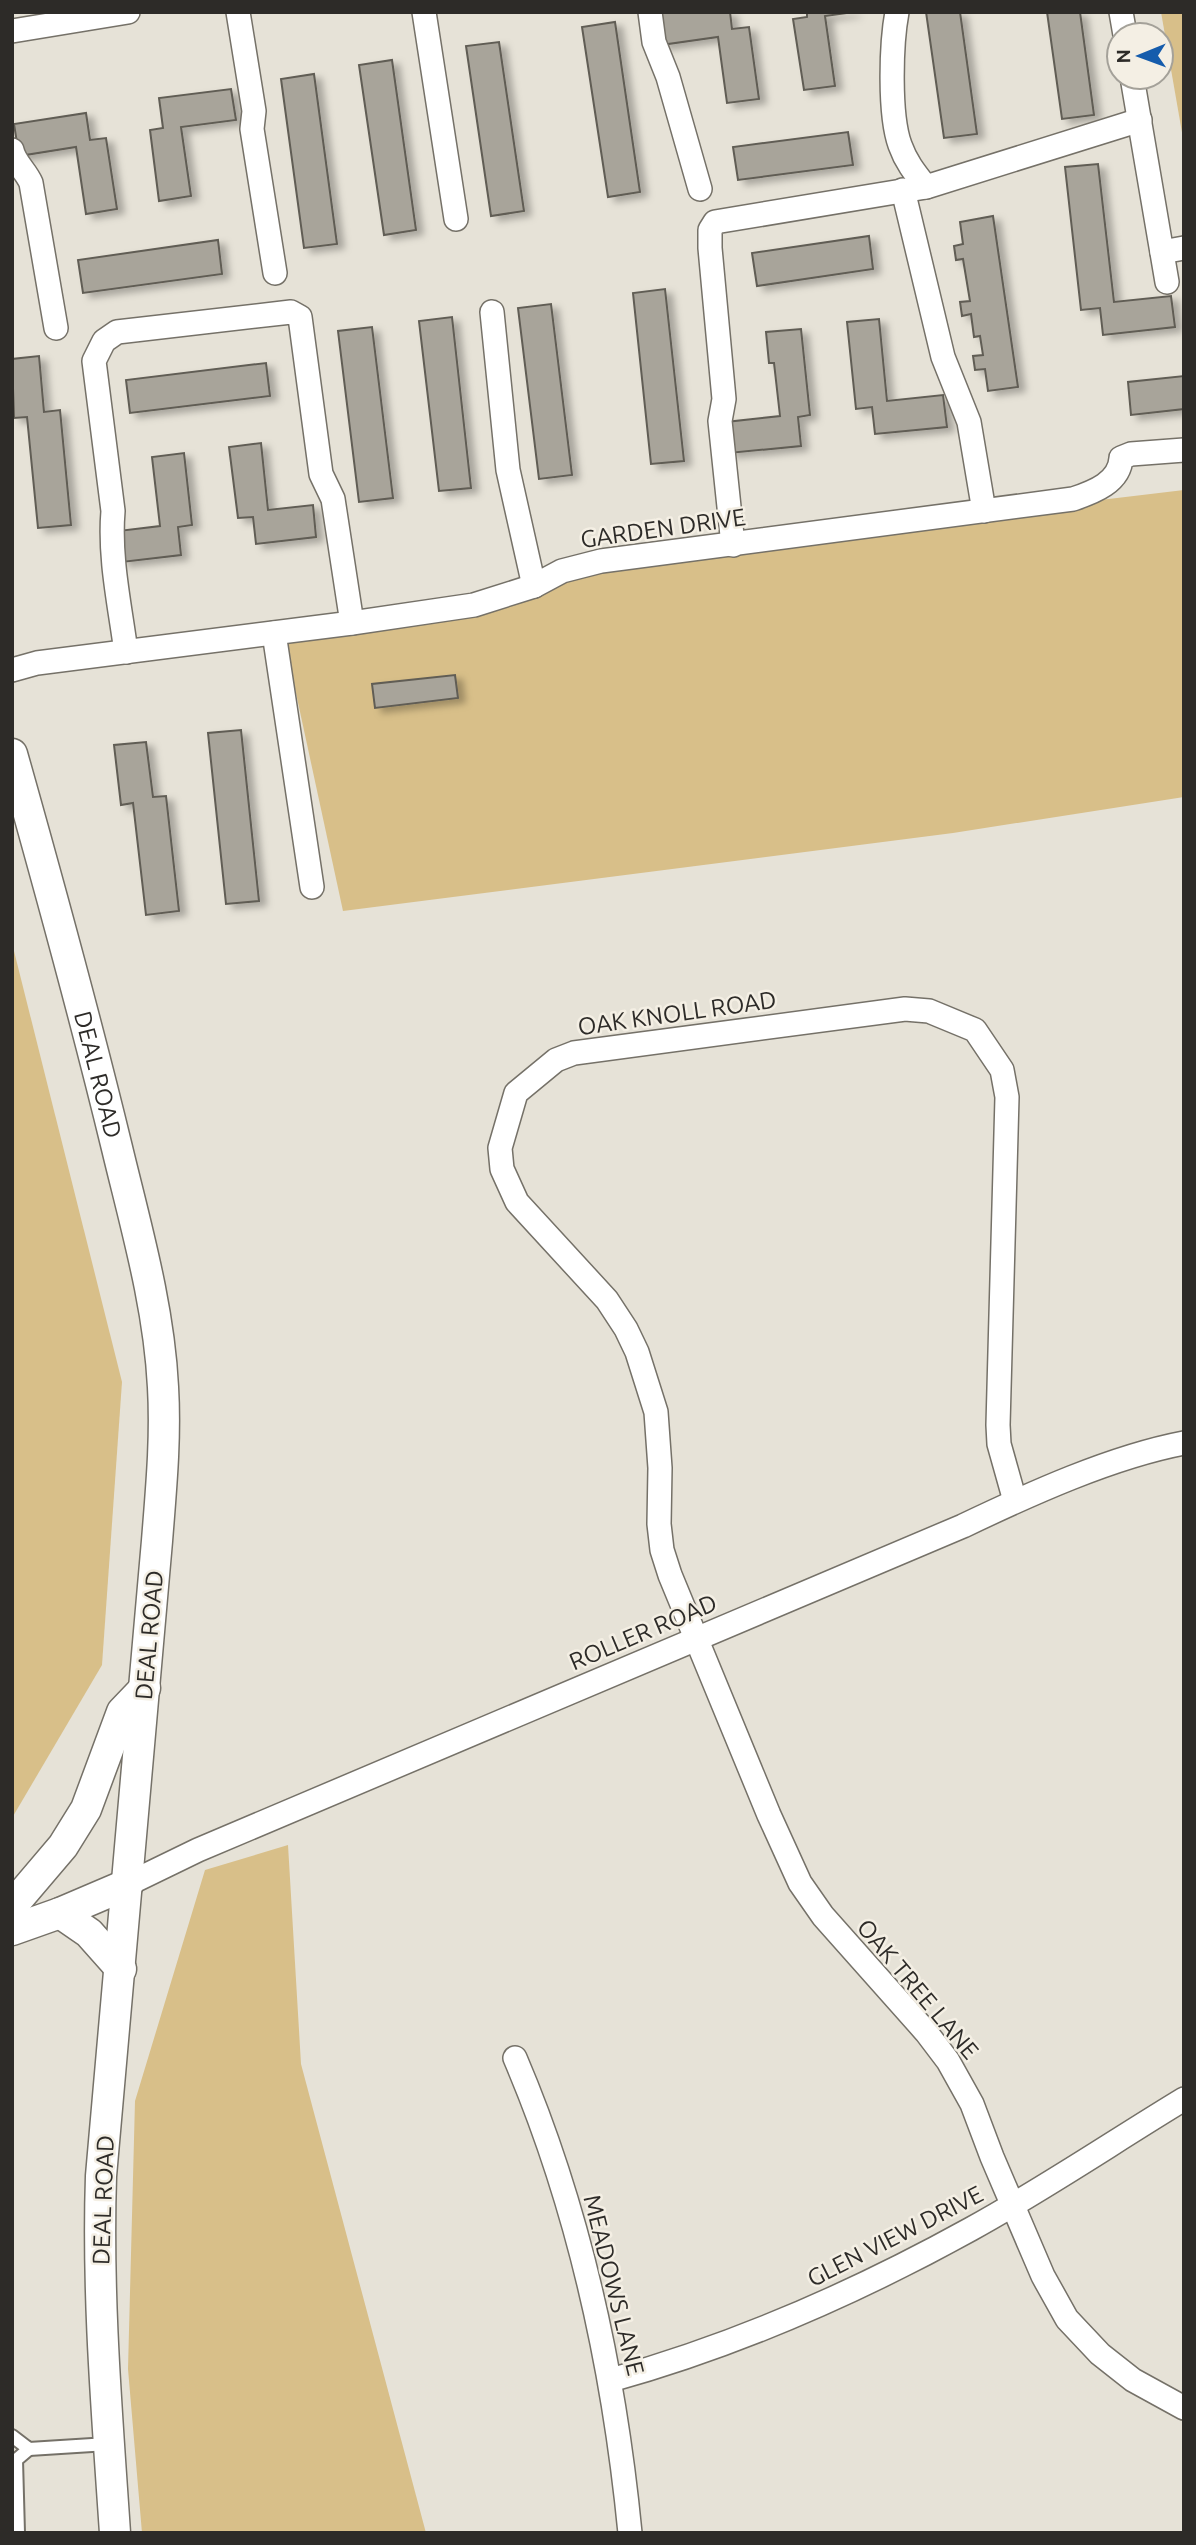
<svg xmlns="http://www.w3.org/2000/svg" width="1196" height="2545" viewBox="0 0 1196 2545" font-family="Ubuntu,sans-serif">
	<defs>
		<filter id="shadow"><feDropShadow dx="7" dy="4.5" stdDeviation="3.5" flood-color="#0004"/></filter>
	</defs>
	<rect width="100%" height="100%" fill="#e6e2d7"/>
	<g fill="#d8bf89">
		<polygon points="1161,12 1184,12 1184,144"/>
		<polygon points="1184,490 1184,797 953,833 343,911 283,633 665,552"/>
		<polygon points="12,943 122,1382 102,1665 12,1818"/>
		<polygon points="288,1845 301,2064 426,2533 142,2533 128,2369 135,2101 205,1870"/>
	</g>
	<g fill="#a8a49a" stroke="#615d54" stroke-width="2" filter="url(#shadow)">
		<polygon points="661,12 730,12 732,29 749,27 759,99 727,103 718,37 661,45"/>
		<polygon points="807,12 854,12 825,16 835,86 804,90 793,19 807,17"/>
		<polygon points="926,12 960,12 977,134 944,138"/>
		<polygon points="1047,12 1080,12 1094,115 1062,119"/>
		<polygon points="615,22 640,192 608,197 582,27"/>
		<polygon points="499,42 524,211 491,216 466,46"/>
		<polygon points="392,60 416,230 384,235 359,65"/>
		<polygon points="314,74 337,244 304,248 281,79"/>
		<polygon points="231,89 236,120 181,127 191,196 159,201 150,130 163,128 159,98"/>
		<polygon points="86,113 90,140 106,138 117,209 86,214 76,147 19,156 14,124"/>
		<polygon points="848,132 853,165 738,180 733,147"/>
		<polygon points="1098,164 1114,302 1171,296 1175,327 1103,335 1100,308 1081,310 1065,167"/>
		<polygon points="993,216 1018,387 988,391 985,369 975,370 973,356 983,355 980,336 974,337 971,314 962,316 960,302 970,301 963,259 956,260 954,246 963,244 960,222"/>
		<polygon points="869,236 873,269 757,286 752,253"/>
		<polygon points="218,240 222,274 83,293 78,260"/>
		<polygon points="665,289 684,461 651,464 633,293"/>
		<polygon points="551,304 572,475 539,479 518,308"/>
		<polygon points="452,317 471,488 439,491 419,321"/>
		<polygon points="879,319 887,401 943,395 947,427 875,434 872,407 856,409 847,322"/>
		<polygon points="372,327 393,498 359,502 338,331"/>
		<polygon points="801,329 810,415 798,417 801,446 729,453 726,422 780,416 774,363 769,363 766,332"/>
		<polygon points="39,356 44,412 60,410 71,525 38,528 27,417 14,418 12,359"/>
		<polygon points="266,363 270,396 130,413 126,380"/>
		<polygon points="1184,376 1184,409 1131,415 1128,382"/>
		<polygon points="261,443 268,510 313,505 316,537 256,544 253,517 238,518 229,447"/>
		<polygon points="184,453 192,525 178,527 181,555 122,562 118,531 160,526 152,457"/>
		<polygon points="455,675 458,698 375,708 372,684"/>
		<polygon points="241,730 259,901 226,904 208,733"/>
		<polygon points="146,742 153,797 166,796 179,911 146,915 133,803 121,805 114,745"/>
	</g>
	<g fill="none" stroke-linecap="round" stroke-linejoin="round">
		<defs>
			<g id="service">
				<polyline points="12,2436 29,2449 108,2444"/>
				<polyline points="18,2533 16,2460 29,2449"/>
			</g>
			<g id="minor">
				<polyline points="238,12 254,111 252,129 275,273"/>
				<polyline points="424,12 456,219"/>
				<polyline points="650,12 654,42 668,77 700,189"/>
				<path d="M897 12C891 44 889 115 900 145 906 162 915 173 926 187"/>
				<polyline points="1121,12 1125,35"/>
				<polyline points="12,31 128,12"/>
				<polyline points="1132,77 1167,282"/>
				<path d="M12 150C14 162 26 171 31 183L56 328"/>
				<polyline points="903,190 943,357 969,422 984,511"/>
				<polyline points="1162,252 1184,248"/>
				<polyline points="492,312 508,470 534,586"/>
				<polyline points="733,545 720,421 724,399 710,248 710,230 715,222 926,187 1140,120"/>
				<polyline points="274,633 312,887"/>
				<path d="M126 652C120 606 109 558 113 511L94 361 104 341 117 332 291 312 300 317 321 474 333 499 352 623"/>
				<path d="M12 670 37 663 352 623 474 605 534 586 562 571 601 561 1073 499C1094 492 1120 482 1121 458L1131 454 1184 450"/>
				<polyline points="1015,1501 999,1444 998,1425 1007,1097 1002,1070 975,1030 929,1011 905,1009 574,1053 556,1060 516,1093 500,1148 502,1169 517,1202 607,1300 626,1329 637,1352 656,1412 660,1468 659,1524 662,1550 670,1575 769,1815 800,1883 823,1916 926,2032 948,2061 972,2104 992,2157 1043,2276 1067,2319 1100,2354 1133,2380 1184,2408"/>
				<path d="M128 1884 198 1850 963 1526C1030 1494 1111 1457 1184 1443"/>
				<path d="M515 2058C580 2210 614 2369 630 2533"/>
				<path d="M611 2380C737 2345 857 2292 971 2229 1044 2189 1113 2142 1184 2099"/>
			</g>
			<g id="tertiary">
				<path id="s1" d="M12 754C49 885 85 1016 117 1148 136 1227 159 1306 163 1387 166 1439 161 1490 157 1541L101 2176C97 2295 107 2414 115 2533"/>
				<polyline points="12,1906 63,1846 86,1809 122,1712 145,1688"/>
				<polyline points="60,1913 89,1933 121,1969"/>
				<polyline points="12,1930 60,1913 128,1884"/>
			</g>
		</defs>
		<use href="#service" stroke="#757168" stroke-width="16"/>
		<use href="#minor" stroke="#757168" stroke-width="26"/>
		<use href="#tertiary" stroke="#757168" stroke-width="33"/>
		<use href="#service" stroke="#fff" stroke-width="12"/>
		<use href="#minor" stroke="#fff" stroke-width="23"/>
		<use href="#tertiary" stroke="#fff" stroke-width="30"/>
	</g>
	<g text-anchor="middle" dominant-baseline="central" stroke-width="5" stroke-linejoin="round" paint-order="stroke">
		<g font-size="24" fill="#2d2b28" stroke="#f4efe4">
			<text transform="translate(663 528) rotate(-8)">GARDEN DRIVE</text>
			<text transform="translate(677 1013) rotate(-8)">OAK KNOLL ROAD</text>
			<text stroke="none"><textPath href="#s1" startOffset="332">DEAL ROAD</textPath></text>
			<text transform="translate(643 1632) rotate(-23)">ROLLER ROAD</text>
			<text transform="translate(149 1635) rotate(-85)">DEAL ROAD</text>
			<text transform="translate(918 1989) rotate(50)">OAK TREE LANE</text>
			<text transform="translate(103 2200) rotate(-88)">DEAL ROAD</text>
			<text transform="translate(895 2236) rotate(-27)">GLEN VIEW DRIVE</text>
			<text transform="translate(614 2285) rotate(76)">MEADOWS LANE</text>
		</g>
	</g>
	<rect width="1196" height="2545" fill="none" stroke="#2d2b28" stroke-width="28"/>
	<g transform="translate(1140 56) rotate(269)"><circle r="33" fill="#f4efe4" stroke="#a4a199" stroke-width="2"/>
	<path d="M0-5L12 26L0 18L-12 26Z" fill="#155cac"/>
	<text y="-10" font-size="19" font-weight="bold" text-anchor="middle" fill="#2d2b28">N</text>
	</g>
</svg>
